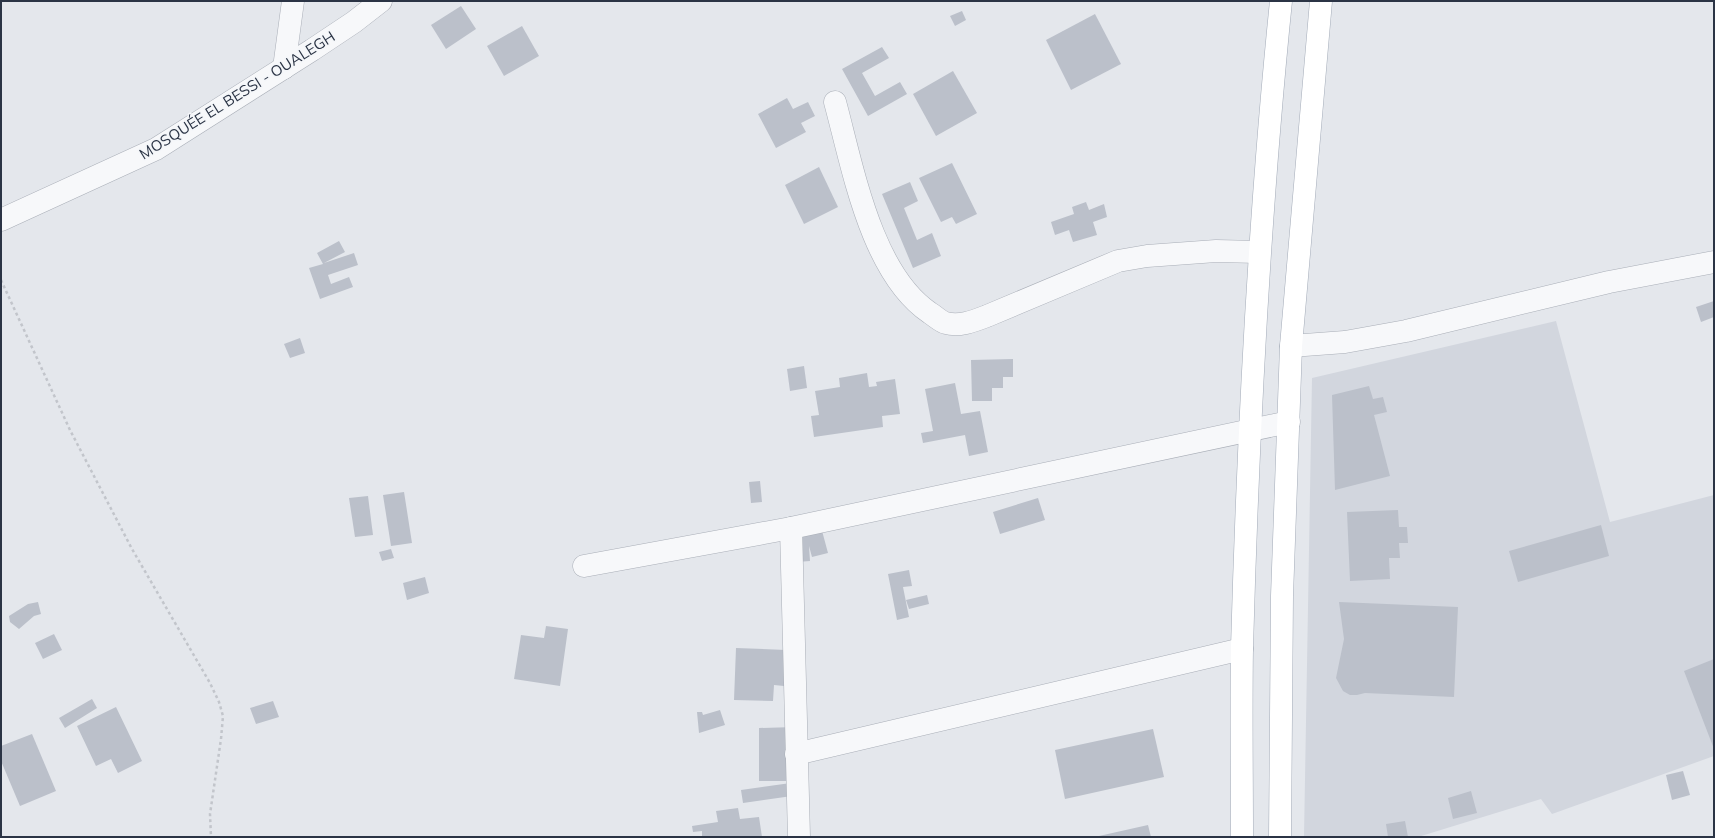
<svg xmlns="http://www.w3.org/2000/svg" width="1715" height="838" viewBox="0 0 1715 838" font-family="Mulish,sans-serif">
	<rect width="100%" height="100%" fill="#e4e7ec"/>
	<polygon fill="#d2d6de" points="1556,321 1610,522 1714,495 1714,756 1552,814 1541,799 1418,837 1304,837 1312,378"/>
	<g fill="#bbc0ca">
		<polygon points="461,6 476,29 446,49 431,25"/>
		<polygon points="962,11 966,20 955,26 950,16"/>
		<polygon points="1095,14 1121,64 1071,90 1046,40"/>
		<polygon points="522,26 539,56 504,76 487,46"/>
		<polygon points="882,47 889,58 862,73 875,96 900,82 907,94 868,116 842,69"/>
		<polygon points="953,71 977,113 936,136 913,94"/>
		<polygon points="787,98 793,109 808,102 815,116 801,123 806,132 776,148 758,114"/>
		<polygon points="952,163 977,214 956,224 952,217 941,222 919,178"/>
		<polygon points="819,167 838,207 804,224 785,185"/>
		<polygon points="910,182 918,201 904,208 917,240 932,233 941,256 913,268 882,194"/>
		<polygon points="1086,202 1089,210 1104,204 1107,217 1093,222 1097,235 1073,242 1069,230 1055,235 1051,222 1074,214 1072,207"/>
		<polygon points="339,241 345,252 324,263 354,253 358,265 328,275 331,284 349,277 353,287 320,299 309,268 323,264 317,253"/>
		<polygon points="1714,301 1714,317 1701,322 1696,307"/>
		<polygon points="300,338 305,353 290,358 284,344"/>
		<polygon points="1013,359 1013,377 1003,377 1003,388 992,388 992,401 972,401 971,360"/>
		<polygon points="804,366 807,388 790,391 787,369"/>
		<polygon points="867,373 869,387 877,386 876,382 895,379 900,414 882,416 883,427 814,437 811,416 819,415 815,391 840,387 839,378"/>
		<polygon points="955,383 961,414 980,411 988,452 969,456 965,435 923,443 921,433 933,431 925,389"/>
		<polygon points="1369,386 1373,399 1383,397 1387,412 1374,415 1390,476 1335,490 1332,395"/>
		<polygon points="760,481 762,502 751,503 749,482"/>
		<polygon points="404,492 412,543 391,546 383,495"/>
		<polygon points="368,496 373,535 355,537 349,498"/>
		<polygon points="1038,498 1045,520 1000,534 993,512"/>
		<polygon points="1398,510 1399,527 1407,527 1408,543 1399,543 1400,558 1389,558 1390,579 1350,581 1347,512"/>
		<polygon points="1601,525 1609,556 1518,582 1509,551"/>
		<polygon points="821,527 828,553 812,557 809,546 810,561 797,562 794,533"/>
		<polygon points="391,549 394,558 382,561 379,552"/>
		<polygon points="909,570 912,586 903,587 909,617 897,620 888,574"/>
		<polygon points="425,577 429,593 407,600 403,583"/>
		<polygon points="927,595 929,604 909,609 906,600"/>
		<polygon points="38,602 41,614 34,616 19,629 10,622 9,616 28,604"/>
		<polygon points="1339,602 1458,607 1454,697 1365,693 1357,695 1350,695 1343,691 1336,678 1344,639"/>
		<polygon points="546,626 568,629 560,686 514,679 521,635 544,638"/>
		<polygon points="54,634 62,650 43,659 35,643"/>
		<polygon points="736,648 786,650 784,686 774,685 773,701 734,700"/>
		<polygon points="1714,659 1714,749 1684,671"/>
		<polygon points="92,699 97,708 65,728 59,718"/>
		<polygon points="273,701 279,717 256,724 250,708"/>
		<polygon points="116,707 142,761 118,773 111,759 96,766 77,726"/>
		<polygon points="720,710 725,725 699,733 697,712 702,712 703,715"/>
		<polygon points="795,727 796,781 759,781 759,728"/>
		<polygon points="1153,729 1164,777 1065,799 1055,750"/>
		<polygon points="32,734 56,791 20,806 1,761 1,746"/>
		<polygon points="1683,771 1690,795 1672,800 1666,775"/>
		<polygon points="798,782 799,795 743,803 741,790"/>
		<polygon points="1471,791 1477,813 1453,819 1448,798"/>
		<polygon points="738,808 740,819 759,817 762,837 702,837 702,831 693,832 692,826 718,822 716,811"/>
		<polygon points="1405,821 1408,837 1388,837 1386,824"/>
		<polygon points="1148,825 1151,837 1099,837 1099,836"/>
	</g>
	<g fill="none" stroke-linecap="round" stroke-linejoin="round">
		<defs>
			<g id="minor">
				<polyline points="284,68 293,1"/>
				<path d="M835 102C853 168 871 273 930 313 935 316 941 322 946 323 959 327 974 321 987 316L1118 261 1147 256 1216 251 1259 252"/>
				<polyline points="1,220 156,149 312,50 354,22 381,1"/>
				<polyline points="1291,346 1345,342 1406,331 1609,282 1714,262"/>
				<polyline points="791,528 799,837"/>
				<polyline points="584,566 791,528 1289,422"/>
				<polyline points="796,754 1242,649"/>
			</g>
			<g id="major">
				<path d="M1242 837C1242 774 1241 711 1242 648 1248 432 1259 216 1281 1"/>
				<polyline points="1280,837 1282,596 1291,346 1321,1"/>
			</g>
		</defs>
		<use href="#minor" stroke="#a9aeb7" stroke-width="23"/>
		<use href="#major" stroke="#a3abb8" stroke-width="23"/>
		<polyline stroke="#c2c5cb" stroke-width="2.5" stroke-dasharray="3 3" stroke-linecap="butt" points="1,280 70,430 132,549 210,683 219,702 223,716 221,739 210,814 211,837"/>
		<use href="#minor" stroke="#f7f8fa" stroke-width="22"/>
		<use href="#major" stroke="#fff" stroke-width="22"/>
	</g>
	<g text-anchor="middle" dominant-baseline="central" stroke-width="3" stroke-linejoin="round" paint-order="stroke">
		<g font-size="15" fill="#2b3445" stroke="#f4f6f9">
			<text transform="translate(237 95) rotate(-32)">MOSQUÉE EL BESSI - OUALEGH</text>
		</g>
	</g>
	<rect width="1715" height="838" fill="none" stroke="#2b3445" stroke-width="4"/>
</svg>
